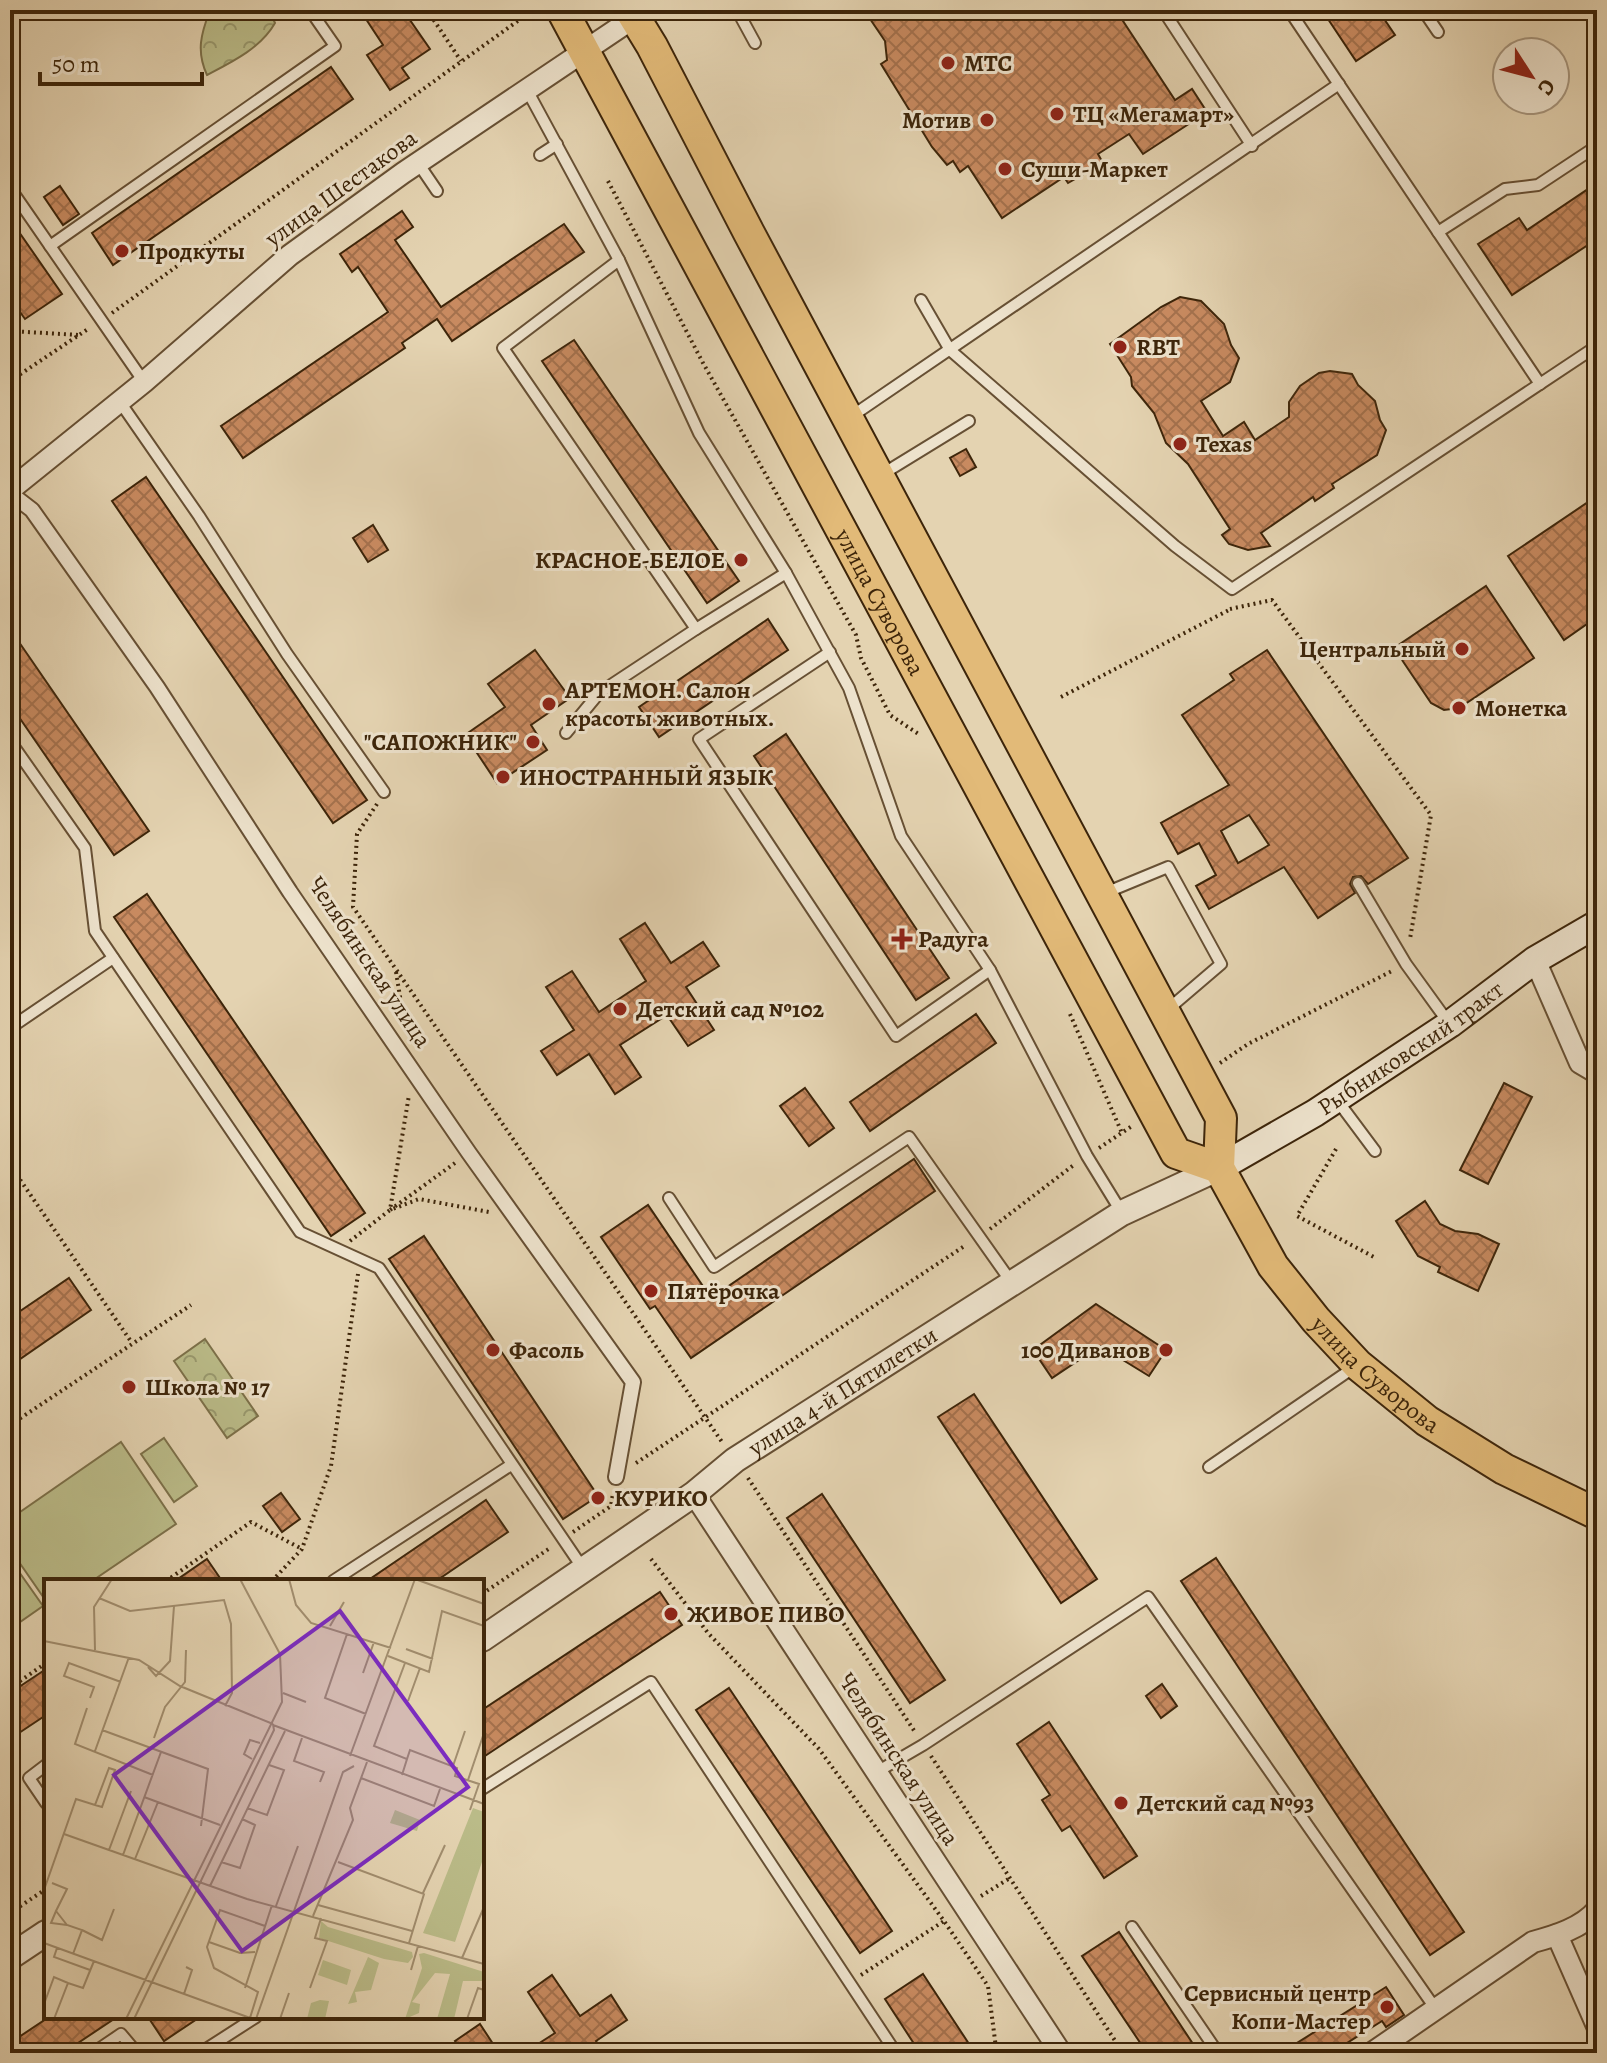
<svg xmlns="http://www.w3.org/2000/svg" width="1607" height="2063" viewBox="0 0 1607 2063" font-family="Alegreya,serif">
	<defs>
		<pattern id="park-crowns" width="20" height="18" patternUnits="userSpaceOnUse" patternTransform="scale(2)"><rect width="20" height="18" fill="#babb88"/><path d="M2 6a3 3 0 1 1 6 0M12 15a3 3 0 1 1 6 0" fill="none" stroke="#98986d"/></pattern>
		<pattern id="building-cross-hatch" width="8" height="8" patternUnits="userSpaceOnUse" patternTransform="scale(2)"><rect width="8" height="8" fill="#c88a60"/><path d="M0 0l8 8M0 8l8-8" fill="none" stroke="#a4714d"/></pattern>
	</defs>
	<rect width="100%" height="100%" fill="#e4d3b1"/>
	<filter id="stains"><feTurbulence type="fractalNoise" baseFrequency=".0025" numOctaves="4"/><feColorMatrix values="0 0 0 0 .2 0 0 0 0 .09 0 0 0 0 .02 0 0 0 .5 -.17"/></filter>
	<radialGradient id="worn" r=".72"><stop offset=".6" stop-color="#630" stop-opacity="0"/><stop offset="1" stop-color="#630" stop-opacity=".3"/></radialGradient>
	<g fill="url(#park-crowns)" stroke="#7c7049" stroke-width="2">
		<path d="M210 10H269L275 23C261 48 232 62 207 75 196 51 201 34 210 10Z"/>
		<polygon points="205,1339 258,1416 227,1438 174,1361"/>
	</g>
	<g fill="#babb88" stroke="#7c7049" stroke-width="2">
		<polygon points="164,1438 197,1486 174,1502 141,1454"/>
		<polygon points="121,1442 176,1524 92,1581 46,1581 46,1601 10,1549 10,1519"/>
		<polygon points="10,1559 43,1606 10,1629"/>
	</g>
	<g fill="url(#building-cross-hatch)" stroke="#3d250a" stroke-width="2" fill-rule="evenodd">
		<polygon points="360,10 403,10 430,49 402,68 409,78 390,90 367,55 383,45"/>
		<polygon points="864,10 1140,10 1123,21 1175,100 1192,89 1207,112 1143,154 1129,134 1098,154 1103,163 1068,183 1064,177 1002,218 968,166 960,172 953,161 947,165 932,147 881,64 887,60 885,41"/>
		<polygon points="1322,10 1378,10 1395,35 1356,61"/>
		<polygon points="331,67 353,99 113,265 92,233"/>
		<polygon points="1597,183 1597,239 1512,295 1478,244 1519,218 1527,230"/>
		<polygon points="60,186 79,214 63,225 44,197"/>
		<polygon points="402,211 413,227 395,240 441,307 564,224 584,252 452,341 437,319 402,343 405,348 243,458 221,426 388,312 358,267 352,272 340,254"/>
		<polygon points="10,219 62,294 25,319 10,298"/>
		<polygon points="1180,297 1201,301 1224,324 1231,345 1239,358 1230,382 1201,401 1223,436 1244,422 1255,440 1289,417 1289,402 1300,386 1319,373 1330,371 1352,374 1358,385 1375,401 1380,420 1386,430 1377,455 1332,484 1334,488 1315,501 1313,497 1261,533 1270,546 1248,550 1229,544 1222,535 1230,529 1188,464 1166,443 1154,413 1132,386 1131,377 1110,344 1161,307"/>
		<polygon points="574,340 739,581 707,603 542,361"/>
		<polygon points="966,449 976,467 960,476 950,458"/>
		<polygon points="146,477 367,800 333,823 112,501"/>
		<polygon points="1597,496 1597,617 1564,640 1508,556"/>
		<polygon points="373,525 388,550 368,562 353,538"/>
		<polygon points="1486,586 1534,658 1459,708 1444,710 1431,703 1394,648"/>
		<polygon points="768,619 788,650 659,737 639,707"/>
		<polygon points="10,629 149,831 114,855 10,704"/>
		<polygon points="535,650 570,698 531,725 547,750 497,783 465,735 505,707 488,684"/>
		<path d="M1267 650 1408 858 1368 884 1361 876 1353 877 1350 884 1355 893 1318 918 1284 867 1209 909 1196 886 1216 875 1199 843 1178 854 1161 823 1229 785 1182 715 1234 680 1230 674ZM1249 815 1269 845 1238 863 1221 831Z"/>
		<polygon points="786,734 949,978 916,1000 754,756"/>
		<polygon points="147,894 365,1213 331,1236 114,917"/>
		<polygon points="645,923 671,963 703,942 719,966 686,987 714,1030 688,1046 667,1015 620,1045 641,1077 615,1094 589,1054 557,1075 541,1051 574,1030 546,987 572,971 599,1012 646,981 620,939"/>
		<polygon points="976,1014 996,1043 870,1131 850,1102"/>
		<polygon points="1504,1083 1532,1097 1488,1184 1460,1170"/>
		<polygon points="805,1088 834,1128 809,1146 780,1106"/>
		<polygon points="914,1159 935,1191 691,1358 655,1306 650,1309 601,1237 648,1205 711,1298"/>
		<polygon points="1425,1201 1440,1224 1455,1231 1478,1234 1499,1244 1478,1291 1438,1272 1440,1267 1418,1256 1396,1221"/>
		<polygon points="424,1236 598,1496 563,1519 389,1259"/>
		<polygon points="69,1278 91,1310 10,1366 10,1318"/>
		<polygon points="1096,1304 1166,1350 1149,1376 1100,1346 1052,1378 1033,1350"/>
		<polygon points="974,1394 1097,1579 1061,1603 938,1417"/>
		<polygon points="281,1493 300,1519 282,1532 263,1506"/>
		<polygon points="822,1494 945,1680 910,1703 787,1518"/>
		<polygon points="486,1500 508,1532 436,1581 367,1581"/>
		<polygon points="1216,1558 1464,1932 1430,1955 1181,1581"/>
		<polygon points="207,1559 222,1581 175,1581"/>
		<polygon points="660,1592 682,1625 482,1758 482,1710"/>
		<polygon points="46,1669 46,1715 10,1739 10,1693"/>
		<polygon points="1162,1684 1177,1706 1161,1718 1146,1696"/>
		<polygon points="729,1688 892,1931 860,1953 696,1710"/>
		<polygon points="1049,1722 1137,1856 1104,1878 1070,1826 1062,1831 1042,1800 1050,1795 1017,1744"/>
		<polygon points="1119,1932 1199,2053 1147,2053 1082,1956"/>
		<polygon points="923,1974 975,2053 920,2053 885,1999"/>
		<polygon points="552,1975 580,2016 611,1995 627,2020 596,2041 603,2053 524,2053 555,2033 528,1992"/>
		<polygon points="1386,1987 1404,2015 1386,2027 1382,2021 1331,2053 1281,2053"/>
		<polygon points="49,2017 117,2017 63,2053 10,2053 10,2043"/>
		<polygon points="148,2017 200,2017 164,2041"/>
		<polygon points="480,2024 499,2053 463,2053 455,2041"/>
	</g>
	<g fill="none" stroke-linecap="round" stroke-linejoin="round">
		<defs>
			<g id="service">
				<polyline points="737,10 755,43"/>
				<polyline points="1163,10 1252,146"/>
				<polyline points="1289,10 1540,384"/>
				<polyline points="1423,10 1438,32"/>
				<polyline points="527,90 619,260 699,433 786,573 849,688 901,836 990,970 1087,1156 1122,1213"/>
				<polyline points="540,155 557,144"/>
				<polyline points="418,163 437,191"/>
				<polyline points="10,188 144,382"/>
				<polyline points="1438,232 1505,189 1538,185 1597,146"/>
				<polyline points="50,246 335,46 310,10"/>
				<polyline points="619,260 503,348 696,629 786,573"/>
				<polyline points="921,300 950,350 1175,546 1232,589 1597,346"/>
				<polyline points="120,402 199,516 287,654 384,792"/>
				<polyline points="849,418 1339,84"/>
				<polyline points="881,475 969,421"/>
				<polyline points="830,652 699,739 896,1036 990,970"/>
				<polyline points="566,733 599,693 696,629"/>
				<polyline points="10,741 85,848 95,931 300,1232 379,1268 584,1570"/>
				<polyline points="1358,883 1406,964 1448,1022"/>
				<polyline points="1105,893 1168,867 1221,964 1166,1011"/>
				<polyline points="10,1028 113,958"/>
				<polyline points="1337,1100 1375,1151"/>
				<polyline points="669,1198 714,1267 909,1137 1012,1283"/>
				<polyline points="1209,1467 1356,1366"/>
				<polyline points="333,1581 511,1465"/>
				<polyline points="46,1765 29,1778 46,1803"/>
				<polyline points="875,1773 923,1745 1148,1597 1435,2008"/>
				<polyline points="482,1789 651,1682 896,2053"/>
				<polyline points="1132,1927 1218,2053"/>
				<polyline points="93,2053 121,2034 137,2053"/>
				<polyline points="200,2053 256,2017"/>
			</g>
			<polyline id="pedestrian" points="10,493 32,510 157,687 290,892 469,1153 633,1382 616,1477"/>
			<g id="minor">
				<polyline points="10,490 144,382 290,255 403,173 644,11"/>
				<polyline points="1535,960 1580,1063 1597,1073"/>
				<polyline points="694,1494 1061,2053"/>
				<polyline points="1557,1935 1597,2026"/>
				<path d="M1372 2053 1533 1942C1555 1936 1582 1928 1597 1910"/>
			</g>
			<g id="tertiary">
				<path id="s1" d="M482 1639 694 1494 735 1460 1122 1213 1219 1168"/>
				<polyline points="10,1957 46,1933"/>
			</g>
			<g id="secondary">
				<path id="s2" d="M1219 1168 1315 1113 1450 1024 1535 960 1597 924"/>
			</g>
			<g id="primary">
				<path id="s3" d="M562 10 1176 1153 1219 1168"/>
				<path id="s4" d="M630 10 652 46 749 233 1221 1118 1219 1168 1273 1266 1316 1320 1358 1365 1427 1421 1504 1469 1597 1514"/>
			</g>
		</defs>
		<use href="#service" stroke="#675034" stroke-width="14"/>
		<use href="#pedestrian" stroke="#675034" stroke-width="18"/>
		<use href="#minor" stroke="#675034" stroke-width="24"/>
		<use href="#tertiary" stroke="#675034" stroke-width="28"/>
		<use href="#secondary" stroke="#3d250a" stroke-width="30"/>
		<use href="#primary" stroke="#3d250a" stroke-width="34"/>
		<g stroke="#3d250a" stroke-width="4" stroke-dasharray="2 4" stroke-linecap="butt">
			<polyline points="427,10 461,61"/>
			<polyline points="608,181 703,363 856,635 861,658 890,715 920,735"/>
			<polyline points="112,313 533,10"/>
			<polyline points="10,331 79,335"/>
			<polyline points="10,362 19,375"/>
			<polyline points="10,381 88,329"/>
			<polyline points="1230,609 1272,600 1431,815 1410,939"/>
			<polyline points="1061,697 1229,610"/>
			<polyline points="377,804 357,834 353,907 722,1442"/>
			<polyline points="396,972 405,1027"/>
			<polyline points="1070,1014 1122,1133"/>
			<polyline points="1220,1063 1248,1044 1392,971"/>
			<polyline points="1099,1148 1132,1126"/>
			<polyline points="1336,1149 1297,1216 1374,1257"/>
			<polyline points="455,1163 390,1210 419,1199 489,1212"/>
			<polyline points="10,1165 132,1343"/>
			<polyline points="990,1229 1075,1164"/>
			<polyline points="350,1241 390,1210 409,1095"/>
			<polyline points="10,1425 191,1305"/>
			<polyline points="636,1463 966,1245"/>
			<polyline points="748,1478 915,1732"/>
			<polyline points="573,1532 611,1506 613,1493"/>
			<polyline points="651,1559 708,1633 819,1749 944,1921 988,1986 996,2048 999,2053"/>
			<polyline points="166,1581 251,1522 302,1549"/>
			<polyline points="272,1581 302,1549 331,1466 358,1274"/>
			<polyline points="482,1594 550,1548"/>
			<polyline points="10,1688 46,1663"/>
			<polyline points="931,1756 1123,2053"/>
			<polyline points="981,1896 1010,1878"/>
			<polyline points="10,1913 46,1889"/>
			<polyline points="861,1975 944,1921"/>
		</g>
		<use href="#service" stroke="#ede2cc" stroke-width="10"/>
		<use href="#pedestrian" stroke="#ede2cc" stroke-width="14"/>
		<use href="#minor" stroke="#ede2cc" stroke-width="20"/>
		<use href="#tertiary" stroke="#ede2cc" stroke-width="24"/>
		<use href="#secondary" stroke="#ede2cc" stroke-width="26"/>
		<use href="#primary" stroke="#e2ba78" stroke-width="30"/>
	</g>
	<g fill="#8f2418" stroke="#ede2cc" stroke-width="3">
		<circle cx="948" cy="63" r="8"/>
		<circle cx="1057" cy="114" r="8"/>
		<circle cx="987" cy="120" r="8"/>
		<circle cx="1005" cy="169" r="8"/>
		<circle cx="122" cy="251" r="8"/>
		<circle cx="1120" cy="347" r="8"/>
		<circle cx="1180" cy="444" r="8"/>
		<circle cx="741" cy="560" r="8"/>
		<circle cx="1462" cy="649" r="8"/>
		<circle cx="549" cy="704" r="8"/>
		<circle cx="1459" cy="708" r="8"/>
		<circle cx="533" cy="742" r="8"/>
		<circle cx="503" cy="777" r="8"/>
		<path d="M898 927h8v8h8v8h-8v8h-8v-8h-8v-8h8z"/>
		<circle cx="620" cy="1009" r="8"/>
		<circle cx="651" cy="1291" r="8"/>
		<circle cx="493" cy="1350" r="8"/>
		<circle cx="1166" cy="1350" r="8"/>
		<circle cx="129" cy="1387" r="8"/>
		<circle cx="598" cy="1498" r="8"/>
		<circle cx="671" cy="1614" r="8"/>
		<circle cx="1121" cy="1803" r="8"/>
		<circle cx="1387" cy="2007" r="8"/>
	</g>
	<g text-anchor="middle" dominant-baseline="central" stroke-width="6" stroke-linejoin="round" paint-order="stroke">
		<g font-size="24" font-weight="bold" fill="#3d250a" stroke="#ede2cc" text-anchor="start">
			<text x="964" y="63">МТС</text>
			<text x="1073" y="114">ТЦ «Мегамарт»</text>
			<text x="971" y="120" text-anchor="end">Мотив</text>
			<text x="1021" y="169">Суши-Маркет</text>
			<text x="138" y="251">Продкуты</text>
			<text x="1136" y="347">RBT</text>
			<text x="1196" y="444">Texas</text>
			<text x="725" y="560" text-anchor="end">КРАСНОЕ-БЕЛОЕ</text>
			<text x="1446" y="649" text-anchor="end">Центральный</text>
			<text x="565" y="690">АРТЕМОН. Салон<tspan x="565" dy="28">красоты животных.</tspan></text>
			<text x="1475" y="708">Монетка</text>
			<text x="517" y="742" text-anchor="end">"САПОЖНИК"</text>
			<text x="519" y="777">ИНОСТРАННЫЙ ЯЗЫК</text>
			<text x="918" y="939">Радуга</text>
			<text x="636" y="1009">Детский сад №102</text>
			<text x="667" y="1291">Пятёрочка</text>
			<text x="509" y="1350">Фасоль</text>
			<text x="1150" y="1350" text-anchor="end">100 Диванов</text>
			<text x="145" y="1387">Школа № 17</text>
			<text x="614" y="1498">КУРИКО</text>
			<text x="687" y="1614">ЖИВОЕ ПИВО</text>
			<text x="1137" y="1803">Детский сад №93</text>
			<text x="1371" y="1993" text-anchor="end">Сервисный центр<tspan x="1371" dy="28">Копи-Мастер</tspan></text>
		</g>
		<g font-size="24" fill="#3d250a" stroke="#ede2cc">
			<text transform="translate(341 188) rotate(-36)">улица Шестакова</text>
			<text stroke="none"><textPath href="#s3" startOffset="672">улица Суворова</textPath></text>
			<text transform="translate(370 962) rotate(56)">Челябинская улица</text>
			<text stroke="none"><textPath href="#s2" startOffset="226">Рыбниковский тракт</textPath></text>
			<text stroke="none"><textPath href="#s4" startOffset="1568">улица Суворова</textPath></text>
			<text stroke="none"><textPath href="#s1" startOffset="438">улица 4-й Пятилетки</textPath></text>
			<text transform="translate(899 1759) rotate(57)">Челябинская улица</text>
		</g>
	</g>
	<g transform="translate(44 1579)">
		<rect width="440" height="440" fill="#e4d3b1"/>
		<path d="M277 342 284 348 368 373 369 378 364 384 340 380 275 359ZM380 374 440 393V402H419L410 440H393L406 395 391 394 368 423 376 425 375 434 361 440 378 389 375 375ZM276 421 285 422 281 440H263L267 424Z" fill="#babb88"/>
		<path d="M429 229 440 233V277L411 363 379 354ZM279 381 307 391 303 406 274 396Z" fill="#babb88"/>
		<path d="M351 231 376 241 373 252 346 244ZM324 378 335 384 327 411 311 413 313 423 304 425Z" fill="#babb88"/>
		<path fill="none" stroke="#a18d6e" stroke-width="2" d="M245 0 252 26 267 44 347 69M371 0 440 25M55 19 86 32 180 21 187 45 188 114 181 127M286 47 300 23M303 55 281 119 322 135M0 62 95 81 136 107 229 145M362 70 389 80M51 71 50 28 68 0M344 77 385 93 398 32 440 47M104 88 112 97 126 82 130 27M319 94 330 63M239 114 262 123M46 119 50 108 20 97 25 84 77 103M364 122 376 89M43 129 31 165 109 196M229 146 440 225M58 151 164 190 157 247M110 159 121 128 141 103 142 71M258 159 250 182 280 193 276 203M51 172 85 78M306 177 371 0M208 180 200 175 206 161 216 164M363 180 366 171 413 189 411 197 435 205 426 231M409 187 421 152M358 196 363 180 330 167 361 84M317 199 390 227 396 210M424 201 440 154M100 218 176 246M203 229 223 236 240 191 225 186M20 255 203 320 440 385M65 271 87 212M79 276 117 173M91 280 114 223M177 283 196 289 211 246 198 240M294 283 380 315 365 364M8 304 23 310 12 332 23 346 38 351 29 375M166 307 241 152M0 311 32 220 51 226 65 189 71 191 58 228 51 226M379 314 401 266M274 326 368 352M232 327 254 267M12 332 7 344 23 346M269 337 309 241 306 229 323 183M38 351 58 361 70 330M165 363 196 374 211 373M0 364 209 440M13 369 10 378 46 391M418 379 440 328M367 391 374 367M201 409 228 326M266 409 283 362 271 359 277 339M140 415 148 391 142 388M0 425 10 398 24 404M206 439 214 413 170 389 163 368 176 331 221 347M10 440 24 404 39 409 50 382M82 440 238 123 236 75 196 0M90 440 230 151 229 145M212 440 299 193 310 187M236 440 245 414M423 440 434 409 440 411"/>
		<path fill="#7b2cbf" fill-opacity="0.15" stroke="#7b2cbf" stroke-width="4" d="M296 32 424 208 198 372 70 196Z"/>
		<rect width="440" height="440" fill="none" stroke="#3d250a" stroke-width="4"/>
	</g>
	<rect width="1607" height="2063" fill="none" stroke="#e4d3b1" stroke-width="40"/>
	<rect x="12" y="12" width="1583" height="2039" fill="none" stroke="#3d250a" stroke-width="4"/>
	<rect x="20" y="20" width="1567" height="2023" fill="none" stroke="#3d250a" stroke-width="2"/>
	<g transform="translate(1531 76) rotate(126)"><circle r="38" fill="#ede2cc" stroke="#a7967e" stroke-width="2"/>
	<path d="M0-6L14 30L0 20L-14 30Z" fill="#8f2418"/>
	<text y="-12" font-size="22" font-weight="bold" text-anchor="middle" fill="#3d250a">С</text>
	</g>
	<path d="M40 72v12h162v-12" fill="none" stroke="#3d250a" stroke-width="4"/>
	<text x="52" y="72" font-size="24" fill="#3d250a" stroke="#ede2cc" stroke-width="6" paint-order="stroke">50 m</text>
	<rect width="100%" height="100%" filter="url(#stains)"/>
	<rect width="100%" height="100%" fill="url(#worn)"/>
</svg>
